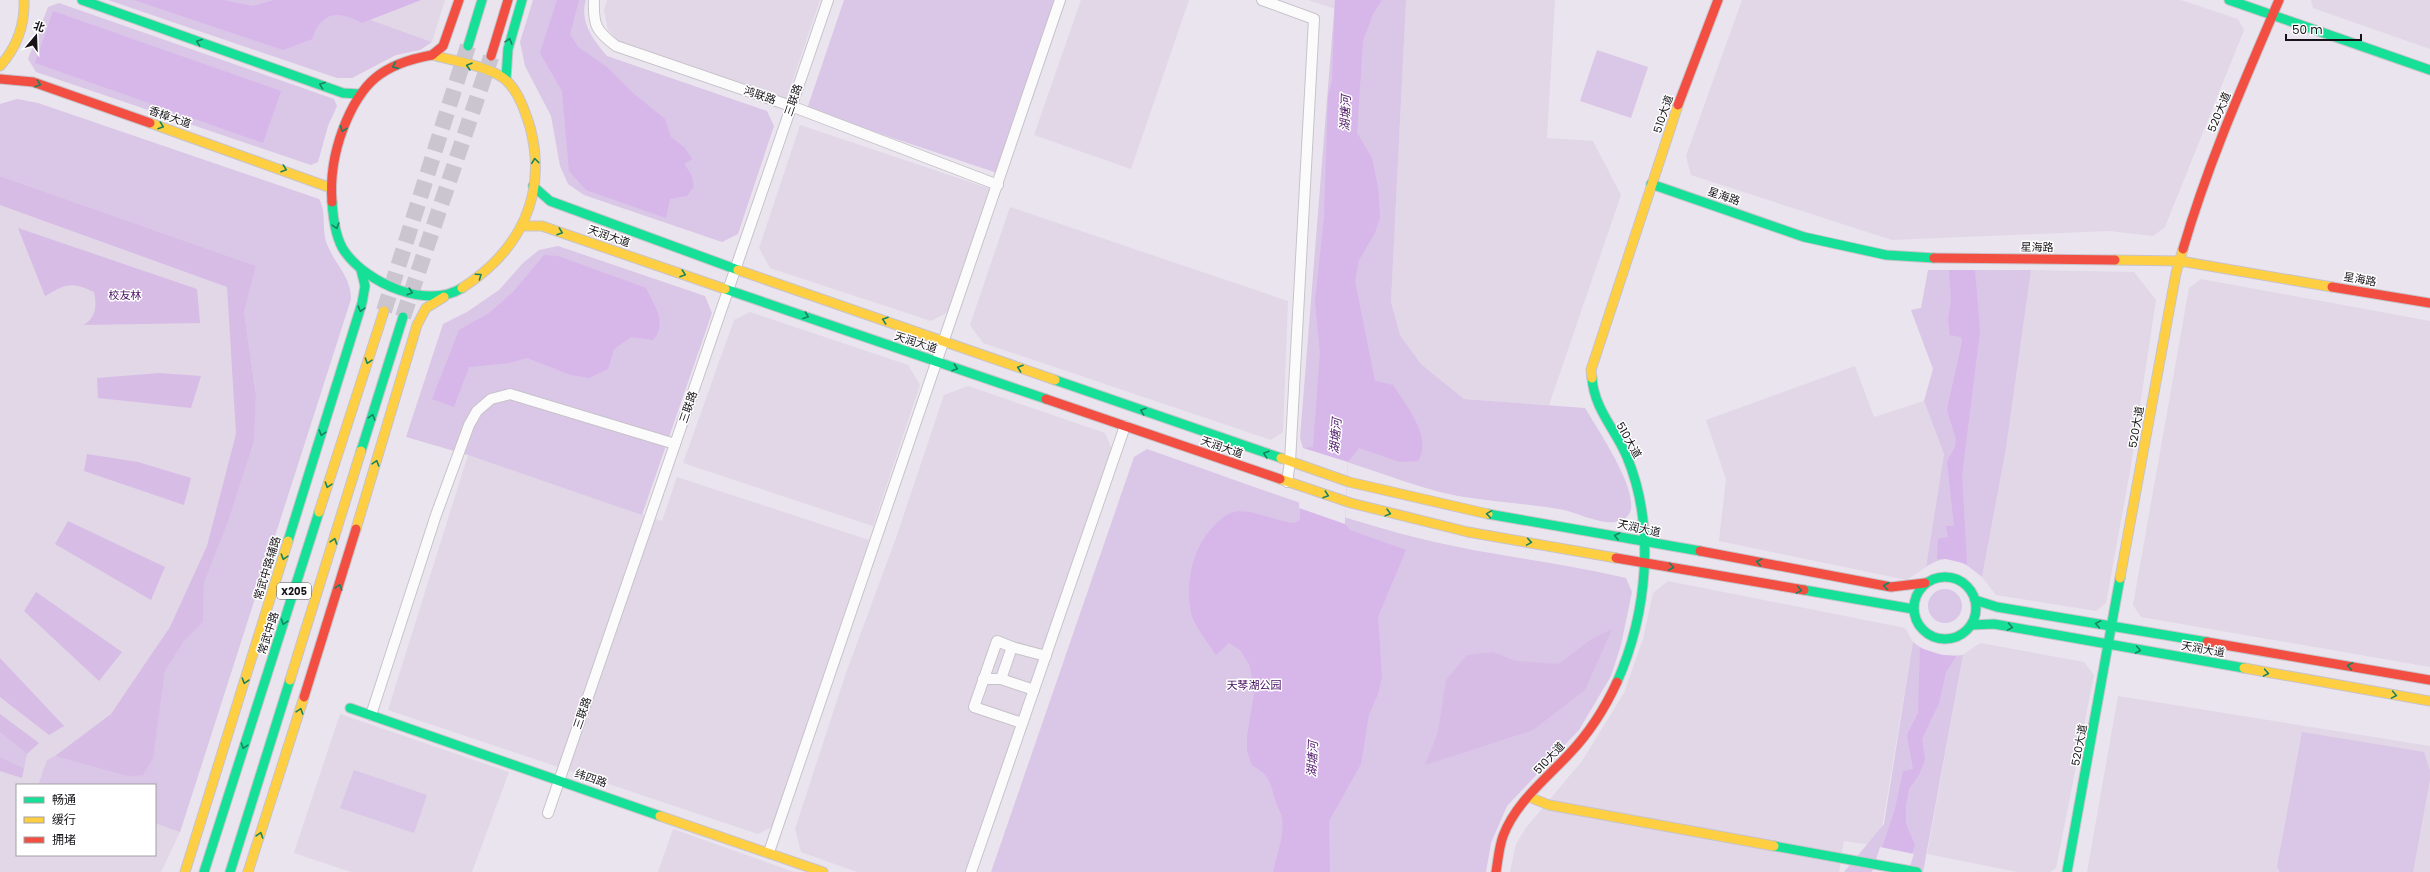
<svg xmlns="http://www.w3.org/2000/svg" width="2430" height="872" viewBox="0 0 2430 872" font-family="Poppins,'Noto Sans SC',sans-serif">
	<rect width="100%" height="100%" fill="#eae4ee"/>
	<g fill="#e1d7e7" fill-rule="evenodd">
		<polygon points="315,0 445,0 432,42"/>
		<polygon points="607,0 820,0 785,103 622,46 608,30 604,10"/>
		<polygon points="1081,0 1189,0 1131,169 1034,135"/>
		<polygon points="1308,0 1335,0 1335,9"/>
		<polygon points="1406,0 1555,0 1547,138 1593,141 1621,195 1549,405 1464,399 1421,364 1400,335 1391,302"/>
		<polygon points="1742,0 2181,0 2238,19 2244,30 2165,227 2153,236 2109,231 1892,240 1691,175 1686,156"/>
		<polygon points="2311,0 2430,0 2430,49 2313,8"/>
		<polygon points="800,125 991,189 948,312 931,321 770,268 759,248"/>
		<path d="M0 176 351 299 180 832 161 872H0ZM17 785H155V855H17Z"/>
		<polygon points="1010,207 1288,301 1283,432 1271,440 983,343 970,325"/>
		<polygon points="2031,270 2134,272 2156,300 2130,471 2106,603 2096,611 1996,595 1982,577 2006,448"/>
		<polygon points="2201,279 2430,321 2430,667 2141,617 2133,605 2189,288"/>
		<polygon points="750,312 908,365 920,385 873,526 683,463 734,320"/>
		<polygon points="1855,366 1874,417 1924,401 1944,454 1926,567 1907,580 1719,541 1726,479 1706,420"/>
		<polygon points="968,386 1105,433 1112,449 966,872 857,872 801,852 795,829 846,673 896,538 944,395"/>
		<polygon points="468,455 662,521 677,477 869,540 772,827 758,834 388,710"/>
		<polygon points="1668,581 1905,628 1913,642 1879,846 1844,841 1839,872 1510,872 1516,844 1525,829 1582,761 1624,693 1643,639 1653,593"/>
		<polygon points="1980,643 2084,662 2094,675 2056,868 2050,872 2017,872 1927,854 1963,655"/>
		<polygon points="2118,696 2430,746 2430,872 2087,872"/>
		<polygon points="340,714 509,772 472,872 351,872 294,853"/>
		<polygon points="673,829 794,872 658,872"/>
	</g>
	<g fill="#dac6e6">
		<polygon points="108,0 315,0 432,42 420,50 396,55 352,78 337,78"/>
		<path d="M533 0H586C579 22 594 41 607 56L767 111 774 126 738 234 722 242 584 195 568 184 560 166 551 116 525 66 520 42Z"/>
		<polygon points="844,0 1055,0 997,173 807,109"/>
		<path d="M1335 0H1406L1391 302 1400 335 1421 364 1464 399 1585 408C1596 427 1642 494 1629 514 1617 533 1581 514 1564 510 1522 502 1478 502 1436 491 1391 478 1348 461 1303 448L1300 438Z"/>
		<polygon points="59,3 334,99 337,106 328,126 318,162 311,165 36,72 28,59 48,7"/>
		<polygon points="1597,50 1648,67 1631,118 1580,101"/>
		<path d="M17 99 38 103 319 199C327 212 321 229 327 244 335 265 351 276 351 299L180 832 155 823V785H44L39 783 47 760 55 756 127 776 156 733 165 671 184 641 203 622 204 583 229 519 254 441 256 391 244 312 256 266 0 176V104Z"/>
		<polygon points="558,246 705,296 712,313 642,515 468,455 406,437 443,324 467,312 499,290 523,263 539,250"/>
		<path d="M1928 270H2031L2006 448 1982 577C1963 561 1948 551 1926 567L1944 454 1924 401 1933 369 1911 310 1921 308Z"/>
		<path d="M1147 449C1239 481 1331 517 1426 540 1492 556 1560 562 1626 578L1632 592 1621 645 1611 676 1579 730 1507 806 1491 843 1486 872H991L1134 457Z"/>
		<circle cx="1945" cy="606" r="17"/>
		<path d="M1913 642C1928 654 1945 657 1963 655L1923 872H1844L1884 824Z"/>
		<polygon points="0,732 27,754 24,768 0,757"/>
		<polygon points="2302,732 2424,752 2430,771 2430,779 2413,872 2280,872 2277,867"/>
		<polygon points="354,770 427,795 414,833 340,808"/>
	</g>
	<g fill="#d7bce6">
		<polygon points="0,176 256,266 244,312 256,394 254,441 229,519 204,583 203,622 184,641 165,671 153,758 143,775 127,776 55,756 111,714 170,627 207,546 236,434 227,287 0,205"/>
		<path d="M18 228 197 289 200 323 84 325C96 317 97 306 94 292 71 281 66 284 45 296Z"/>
		<polygon points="159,373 201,376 191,408 98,398 97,378"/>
		<polygon points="87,454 138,462 191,478 184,505 84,471"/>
		<polygon points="68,521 165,567 151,600 55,544"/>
		<polygon points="36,592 122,652 99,681 24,611"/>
		<polygon points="1612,629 1585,690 1533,730 1425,765 1438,732 1446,680 1467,655 1492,652 1516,661 1559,664 1590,640"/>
		<polygon points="0,658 64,726 49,735 0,697"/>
		<polygon points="0,714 39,743 27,754 0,732"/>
		<polygon points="0,757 24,768 22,778 0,771"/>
	</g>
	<g fill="#d7b6ea">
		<path d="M134 0H223L253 6 274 0H421L362 23C338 10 321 11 312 39L283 50Z"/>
		<polygon points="557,0 579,0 570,34 578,47 607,67 634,94 665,119 671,137 685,148 692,159 684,164 691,174 694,186 687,196 670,199 666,218 586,190 569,171 562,91 540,53"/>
		<path d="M1335 0H1382L1373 14 1363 41 1357 133 1372 158 1378 187 1380 217 1375 233 1359 260 1355 281 1375 381 1393 385C1406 406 1433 437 1418 461L1400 462 1359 448 1348 462 1345 524 1350 530 1406 550 1378 617 1382 677 1378 694 1369 714 1361 764 1329 821 1330 872H1273C1277 854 1285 835 1282 817 1281 812 1277 807 1276 802 1270 783 1271 776 1252 765L1247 751V736L1254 694 1253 681 1249 664 1240 650 1229 643 1216 655C1209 644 1194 625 1191 613 1185 583 1192 550 1212 528 1218 521 1226 514 1234 512 1250 508 1277 522 1294 523L1300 520 1303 448 1313 447 1320 353 1315 301 1324 218 1328 96 1332 81Z"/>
		<polygon points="53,11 281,91 263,143 35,63"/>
		<path d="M544 255 558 256 646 288C654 305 668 323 653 340L631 337 614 349 608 369 589 378 571 375 527 358 509 363 469 367 454 407 432 399 459 330 489 313 513 292Z"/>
		<polygon points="1949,270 1975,270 1980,331 1962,475 1967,564 1946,559 1937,559 1938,539 1948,537 1946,526 1954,526 1947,462 1955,447 1956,439 1947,410 1962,342 1961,337 1950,335 1948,320 1951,299"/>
		<polygon points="1920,648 1942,655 1956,656 1946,672 1939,703 1922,739 1925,759 1919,775 1909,789 1906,805 1906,824 1915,845 1906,872 1874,872 1895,809 1903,771 1913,769 1907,735 1918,713"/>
	</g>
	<g fill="#eae4ee">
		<polygon points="1303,448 1348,462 1345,524 1299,508"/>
		<polygon points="1880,847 1914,854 1908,872 1872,872"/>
	</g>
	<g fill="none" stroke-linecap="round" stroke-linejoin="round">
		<g stroke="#cac5ce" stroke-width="16" stroke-dasharray="16 8" stroke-linecap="butt">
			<polyline points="384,311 468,46"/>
			<polyline points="403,317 491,57"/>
		</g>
		<defs>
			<g id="street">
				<path d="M594 0C593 25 596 31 616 46L791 106 998 185"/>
				<polyline points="1262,0 1314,19 1290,462 1287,482"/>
				<polyline points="1012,647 997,641 974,707 1022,723"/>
				<polyline points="983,679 1001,679 1034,690"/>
				<polyline points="1001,679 1012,647 1046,656"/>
				<polyline points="371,715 436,515 469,425 477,411 491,399 510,394 675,444"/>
				<polyline points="548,813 828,0"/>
				<polyline points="769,852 1060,0"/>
				<polyline points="971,872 1125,426"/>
			</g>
			<g id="fast">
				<polyline points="82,0 343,93 359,94"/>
				<polyline points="2229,0 2430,70"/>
				<polyline points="468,46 482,0"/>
				<polyline points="506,79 508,49 522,0"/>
				<polyline points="1651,184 1804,237 1886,255 1934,258"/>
				<polyline points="533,186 550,201 738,270"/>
				<path d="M332 202C333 217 336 240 345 252 367 283 427 310 462 288"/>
				<polyline points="725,289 1046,399"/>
				<path d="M1592 378C1594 409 1616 430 1627 457 1656 527 1647 614 1617 682"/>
				<polyline points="1055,380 1281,458"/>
				<polyline points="361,451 403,317"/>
				<polyline points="1488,514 1700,551"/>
				<polyline points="288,541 362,303 365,286 361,270"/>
				<circle cx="1945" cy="608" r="31"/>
				<polyline points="1804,590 1913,609"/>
				<polyline points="1975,600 1997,607 2207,642"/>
				<polyline points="1971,625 1994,624 2244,668"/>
				<polyline points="350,708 660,816"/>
				<polyline points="1774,846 1917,872"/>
				<polyline points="204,872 319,512"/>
				<polyline points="230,872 290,680"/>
				<polyline points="2067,872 2120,578"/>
			</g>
			<g id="slow">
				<path d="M432 55C453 61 491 66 507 81 519 93 525 111 530 127 548 195 520 251 462 288"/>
				<path d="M0 66C17 47 25 26 24 0"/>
				<polyline points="150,123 331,188"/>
				<polyline points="522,226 542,226 725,289"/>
				<polyline points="2115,260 2180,261 2332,287"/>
				<polyline points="738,270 1055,380"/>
				<polyline points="1592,378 1591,370 1678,105"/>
				<polyline points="1281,458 1349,482 1488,514"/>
				<polyline points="1280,479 1351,503 1468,532 1616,558"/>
				<polyline points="319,512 384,311"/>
				<polyline points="356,529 417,325 426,308 444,297"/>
				<polyline points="2120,578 2176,273 2183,249"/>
				<polyline points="2244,668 2430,701"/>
				<polyline points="290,680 361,451"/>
				<polyline points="1529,797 1549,805 1774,846"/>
				<polyline points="660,816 823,872"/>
				<polyline points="185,872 288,541"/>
				<polyline points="248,872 304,697"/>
			</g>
			<g id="jam">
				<polyline points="432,55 443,46 459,0"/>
				<polyline points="491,56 508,0"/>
				<polyline points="0,79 33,82 150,123"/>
				<polyline points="1678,105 1718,0"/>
				<path d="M332 202C330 177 334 153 343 129 361 82 382 64 432 55"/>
				<path d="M2183 249C2208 163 2244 82 2279 0"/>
				<polyline points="1934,258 2115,260"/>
				<polyline points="2332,287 2430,303"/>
				<polyline points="1046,399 1280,479"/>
				<polyline points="1700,551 1891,587 1925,583"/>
				<polyline points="1616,558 1804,590"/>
				<polyline points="2207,642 2430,680"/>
				<polyline points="304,697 356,529"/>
				<path d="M1496 872C1498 860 1499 847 1503 836 1516 802 1546 779 1570 753 1590 732 1605 708 1617 682"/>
			</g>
		</defs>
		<use href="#street" stroke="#c7c3ca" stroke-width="12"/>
		<use href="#fast" stroke="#c7c3ca" stroke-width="11"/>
		<use href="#slow" stroke="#c7c3ca" stroke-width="11"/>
		<use href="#jam" stroke="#c7c3ca" stroke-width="11"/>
		<use href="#street" stroke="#fcfbfc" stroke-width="10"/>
		<use href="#fast" stroke="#16e098" stroke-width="9"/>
		<use href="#slow" stroke="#ffcf43" stroke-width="9"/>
		<use href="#jam" stroke="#f24e42" stroke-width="9"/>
	</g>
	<defs><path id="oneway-chevron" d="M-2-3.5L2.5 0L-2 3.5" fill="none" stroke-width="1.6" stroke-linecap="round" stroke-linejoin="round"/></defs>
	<g stroke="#16845f">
		<use href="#oneway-chevron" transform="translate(509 41) rotate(-73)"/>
		<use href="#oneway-chevron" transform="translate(199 42) rotate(-160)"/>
		<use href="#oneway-chevron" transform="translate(395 66) rotate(156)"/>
		<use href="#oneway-chevron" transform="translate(469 66) rotate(-164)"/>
		<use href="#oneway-chevron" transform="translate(38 84) rotate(18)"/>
		<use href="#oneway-chevron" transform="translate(322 85) rotate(-160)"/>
		<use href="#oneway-chevron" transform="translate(161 126) rotate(19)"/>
		<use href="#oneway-chevron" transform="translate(343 129) rotate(111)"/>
		<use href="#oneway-chevron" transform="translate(535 161) rotate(-97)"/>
		<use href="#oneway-chevron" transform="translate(284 169) rotate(19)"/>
		<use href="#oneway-chevron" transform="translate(336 226) rotate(74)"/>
		<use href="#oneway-chevron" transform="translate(560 232) rotate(19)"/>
		<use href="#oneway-chevron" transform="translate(683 274) rotate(19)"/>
		<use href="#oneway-chevron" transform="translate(479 276) rotate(-35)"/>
		<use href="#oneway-chevron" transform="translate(410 292) rotate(17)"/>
		<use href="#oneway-chevron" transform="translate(361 309) rotate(106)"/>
		<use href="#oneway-chevron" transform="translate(806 316) rotate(20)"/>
		<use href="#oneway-chevron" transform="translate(885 320) rotate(-161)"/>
		<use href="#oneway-chevron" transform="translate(368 361) rotate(108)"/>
		<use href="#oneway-chevron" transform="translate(955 368) rotate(18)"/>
		<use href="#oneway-chevron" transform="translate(1020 368) rotate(-161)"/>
		<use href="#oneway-chevron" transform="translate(1143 411) rotate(-161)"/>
		<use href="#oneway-chevron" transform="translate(372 417) rotate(-73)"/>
		<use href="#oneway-chevron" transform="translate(322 433) rotate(107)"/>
		<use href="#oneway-chevron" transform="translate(1266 454) rotate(-161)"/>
		<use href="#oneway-chevron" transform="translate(376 463) rotate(-73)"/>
		<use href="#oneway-chevron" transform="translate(328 485) rotate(108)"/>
		<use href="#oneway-chevron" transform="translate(1326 495) rotate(19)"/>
		<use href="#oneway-chevron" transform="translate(1388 513) rotate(15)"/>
		<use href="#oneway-chevron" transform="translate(1489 514) rotate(-171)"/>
		<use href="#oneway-chevron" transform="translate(1617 536) rotate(-167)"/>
		<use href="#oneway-chevron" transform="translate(334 541) rotate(-73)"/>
		<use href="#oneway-chevron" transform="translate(1529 542) rotate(9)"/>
		<use href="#oneway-chevron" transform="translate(284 557) rotate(107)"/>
		<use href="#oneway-chevron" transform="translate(1759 562) rotate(-168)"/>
		<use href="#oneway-chevron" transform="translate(1671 567) rotate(10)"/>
		<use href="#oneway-chevron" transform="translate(1886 586) rotate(-173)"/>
		<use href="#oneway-chevron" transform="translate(339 587) rotate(-73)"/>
		<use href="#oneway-chevron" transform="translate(1799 590) rotate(10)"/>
		<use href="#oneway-chevron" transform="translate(284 622) rotate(108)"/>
		<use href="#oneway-chevron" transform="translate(2098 624) rotate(-170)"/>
		<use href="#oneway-chevron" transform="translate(2010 627) rotate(10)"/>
		<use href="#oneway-chevron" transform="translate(2138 650) rotate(10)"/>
		<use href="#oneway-chevron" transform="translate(2350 666) rotate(-170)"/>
		<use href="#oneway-chevron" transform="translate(2266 673) rotate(10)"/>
		<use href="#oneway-chevron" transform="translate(245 681) rotate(107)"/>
		<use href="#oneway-chevron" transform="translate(2394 695) rotate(10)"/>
		<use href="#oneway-chevron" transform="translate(300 711) rotate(-72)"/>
		<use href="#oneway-chevron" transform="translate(244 746) rotate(108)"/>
		<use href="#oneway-chevron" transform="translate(260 835) rotate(-72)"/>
	</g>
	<g text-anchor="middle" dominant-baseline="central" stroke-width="3" stroke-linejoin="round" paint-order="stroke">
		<rect fill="#fff" stroke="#5d5a5e" stroke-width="1" x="277" y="583" width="34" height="16" rx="3"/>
		<g font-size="10" font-weight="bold" fill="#171419">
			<text x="294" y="591">X205</text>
		</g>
		<g font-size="11" fill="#171419" stroke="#fff">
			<text transform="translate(760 95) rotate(19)">鸿联路</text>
			<text transform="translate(793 100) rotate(-71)">三联路</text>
			<text transform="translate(2219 112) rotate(-67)">520大道</text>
			<text transform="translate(1663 114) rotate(-71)">510大道</text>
			<text transform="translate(170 117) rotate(19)">香樟大道</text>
			<text transform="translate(1724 196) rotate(19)">星海路</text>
			<text transform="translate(609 236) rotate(19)">天润大道</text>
			<text transform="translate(2037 247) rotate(1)">星海路</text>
			<text transform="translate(2360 279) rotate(10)">星海路</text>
			<text transform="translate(916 342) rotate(18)">天润大道</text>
			<text transform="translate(688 407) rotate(-71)">三联路</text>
			<text transform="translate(2136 427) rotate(-80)">520大道</text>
			<text transform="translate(1629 440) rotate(61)">510大道</text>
			<text transform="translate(1222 447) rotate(19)">天润大道</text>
			<text transform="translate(1639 528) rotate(12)">天润大道</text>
			<text transform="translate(267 568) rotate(-73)">常武中路辅路</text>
			<text transform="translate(268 633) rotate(-72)">常武中路</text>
			<text transform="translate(2203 649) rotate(10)">天润大道</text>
			<text transform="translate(582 713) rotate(-71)">三联路</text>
			<text transform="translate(2079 745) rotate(-79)">520大道</text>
			<text transform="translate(1549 758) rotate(-47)">510大道</text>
			<text transform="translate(591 778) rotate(19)">纬四路</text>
		</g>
		<g font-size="11" fill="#470e60" stroke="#fff">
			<text x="125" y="295">校友林</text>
			<text x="1254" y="685">天琴湖公园</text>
		</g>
		<g font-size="12" font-style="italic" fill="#521b6c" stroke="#fff">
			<text transform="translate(1345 113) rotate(-88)">湖塘河</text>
			<text transform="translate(1335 436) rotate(-85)">湖塘河</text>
			<text transform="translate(1312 759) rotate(-87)">湖塘河</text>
		</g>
	</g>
	<rect x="16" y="784" width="140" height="72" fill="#ffffff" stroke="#a2a1a3"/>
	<rect x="24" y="797" width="20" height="6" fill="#16e098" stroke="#a2a1a3"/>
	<text x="52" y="804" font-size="12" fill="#171419">畅通</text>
	<rect x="24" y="817" width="20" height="6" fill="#ffcf43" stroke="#a2a1a3"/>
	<text x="52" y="824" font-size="12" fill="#171419">缓行</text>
	<rect x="24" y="837" width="20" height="6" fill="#f24e42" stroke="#a2a1a3"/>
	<text x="52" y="844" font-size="12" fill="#171419">拥堵</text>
	<g transform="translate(36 36) rotate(19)" stroke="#ffffff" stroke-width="3" paint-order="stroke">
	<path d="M0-3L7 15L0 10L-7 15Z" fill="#171419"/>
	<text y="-6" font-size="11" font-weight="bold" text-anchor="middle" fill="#171419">北</text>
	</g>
	<path d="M2286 34v6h75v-6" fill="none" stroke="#171419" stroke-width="2"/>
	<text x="2292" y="34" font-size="12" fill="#171419" stroke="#ffffff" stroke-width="3" paint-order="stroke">50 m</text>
</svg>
